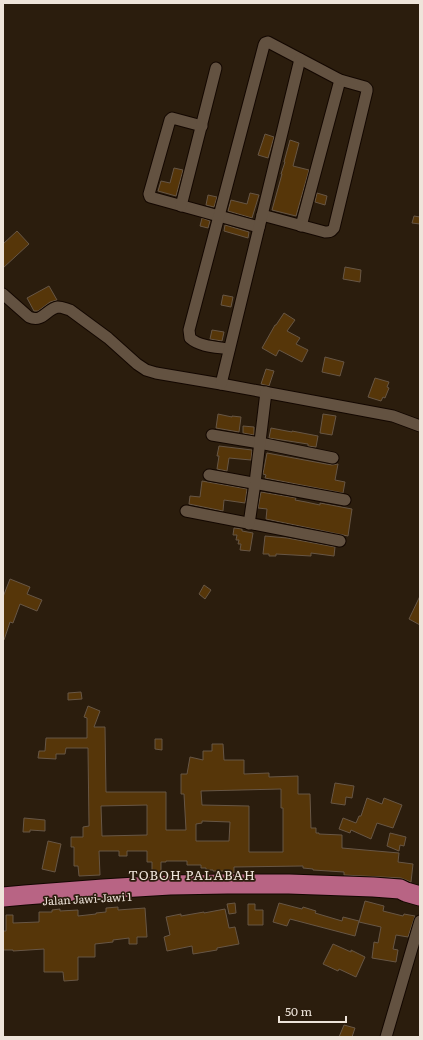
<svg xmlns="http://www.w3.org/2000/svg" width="423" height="1040" viewBox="0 0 423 1040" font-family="Literata,serif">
	<rect width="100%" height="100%" fill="#2b1d0d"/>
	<g fill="#563609" stroke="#675645" fill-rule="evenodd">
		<polygon points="265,134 274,137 268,158 258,155"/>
		<polygon points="290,140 299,143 293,166 309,170 296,216 272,210 282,174 281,174 285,162 284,162"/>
		<polygon points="174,168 183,170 176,196 158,191 161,181 170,183"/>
		<polygon points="250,193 259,195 252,218 228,211 231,200 247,204"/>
		<polygon points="317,193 327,196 325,205 315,202"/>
		<polygon points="208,195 217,197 214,207 206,205"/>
		<polygon points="414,216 420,217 420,224 412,223"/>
		<polygon points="202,218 210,221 208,228 200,226"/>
		<polygon points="225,225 249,232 248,238 224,231"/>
		<polygon points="17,231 29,244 3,268 3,244"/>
		<polygon points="345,267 361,270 360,282 343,279"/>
		<polygon points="49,286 57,300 50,302 38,311 34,311 27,298"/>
		<polygon points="223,295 233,297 231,307 221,305"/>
		<polygon points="284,313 295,320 287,331 300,338 296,344 308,350 302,362 279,350 276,356 262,348 275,325 276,325"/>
		<polygon points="212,330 224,332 222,341 210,339"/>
		<polygon points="325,357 344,362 340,376 322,372"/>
		<polygon points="266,369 274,371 269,386 261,384"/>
		<polygon points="375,378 389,382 387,387 389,388 385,398 383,397 381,401 368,397"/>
		<polygon points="218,414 232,417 232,416 241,417 239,432 216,428"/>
		<polygon points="323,414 336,416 332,435 320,433"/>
		<polygon points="243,426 254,427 254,435 243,433"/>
		<polygon points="271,428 292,432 292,431 318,436 316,447 308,446 308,444 269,438"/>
		<polygon points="219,446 252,450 251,460 229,458 227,471 217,469 219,456 217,456"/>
		<polygon points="267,453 326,464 332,465 338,464 335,480 345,482 343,493 265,478 266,475 263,474"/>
		<polygon points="202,481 247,489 245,503 224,500 223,511 189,504 190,496 200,497"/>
		<polygon points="261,492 296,498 295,500 306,502 320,505 320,503 352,509 348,536 266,519 267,509 258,508"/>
		<polygon points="234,528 242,529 242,531 253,533 250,551 240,550 241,544 238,544 239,540 236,540 237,535 233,535"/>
		<polygon points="265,536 287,538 335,547 334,556 311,553 311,556 276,554 276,556 269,556 269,554 263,554"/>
		<polygon points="10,579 30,587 27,594 42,600 37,611 20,604 13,623 10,622 4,640 3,640 3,597"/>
		<polygon points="204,585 211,590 205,599 199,594"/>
		<polygon points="420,596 420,625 409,619"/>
		<polygon points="81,692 82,699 68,700 68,693"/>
		<path d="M88 706 100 711 94 727H105L106 792H166V830H186L184 794H181V774H187L190 757 203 760V751H212V744H223L224 760H244V774L269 773V777L298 776V794H310L311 828H316V833H319V834L342 835V848L399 853 398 862 413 864 411 882 401 878 344 875V872L313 870V869L303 868V866L234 867V873H226V871H213V870H206V868H201V865H187V861H166V862H161V875H152V862H147V851H127V856H119V851H99L100 875 79 876 78 866H74V847H71V837H83V827L89 826 88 748H66L65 754H56V759L38 758 39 751H45L46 738H87V718L84 717ZM281 789V808H283V852H249V806L202 805 201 791ZM147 805V835L102 836 101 806ZM202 821 230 822 229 841H196V824L202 823Z"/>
		<polygon points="155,739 162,739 162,750 155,749"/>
		<polygon points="335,783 354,786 352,798 346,797 345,805 331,803"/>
		<polygon points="367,798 382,804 384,798 402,805 393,828 377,823 371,839 351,830 350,833 339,829 343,818 356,823 359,816 361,816"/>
		<polygon points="24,818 45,820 45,831 30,830 30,832 23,832"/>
		<polygon points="390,833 406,837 404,846 400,845 399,851 387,846"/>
		<polygon points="48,841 61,844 55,872 42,869"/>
		<polygon points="365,901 384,906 383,911 403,916 404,914 415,916 408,937 396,935 393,949 398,950 396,962 372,958 374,942 378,943 381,927 359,922"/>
		<polygon points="235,903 236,913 229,914 227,904"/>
		<polygon points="279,903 302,909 303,907 316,911 315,913 342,921 343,917 359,921 355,936 290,919 287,926 273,922"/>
		<polygon points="248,904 255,904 255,910 263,910 263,925 248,925"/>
		<polygon points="118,907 118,910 145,908 147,937 137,937 137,944 129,944 129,938 113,940 113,942 95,944 95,957 78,957 78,980 64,981 63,972 44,972 44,949 13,951 13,950 3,950 3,931 6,931 6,915 13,915 13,923 39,922 39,912 52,912 52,910 60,909 60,911 78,910 78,916 96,914 96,913 106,912 106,908"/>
		<polygon points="225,909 229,928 235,927 239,944 217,948 217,950 193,954 192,946 167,951 164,937 170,935 166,917 181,914 181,916 204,912 204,913"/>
		<polygon points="333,944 351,952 351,950 365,957 356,977 339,969 338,971 323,964"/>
		<polygon points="344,1025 355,1028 352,1037 339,1037"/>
	</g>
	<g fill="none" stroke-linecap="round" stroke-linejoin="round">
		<defs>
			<g id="street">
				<polyline points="202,126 172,118 170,120 149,194 150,197 259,227"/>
				<polyline points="181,206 216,68"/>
				<polyline points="301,226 340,80"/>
				<path d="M3 294 29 317C43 323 46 309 58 307 62 307 66 309 70 310L108 338 137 364 146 370 156 373 221 384 393 416 420 426"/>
				<path d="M229 349C217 347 200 347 190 338L189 330 264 45 265 43 268 42 340 80 365 87 367 89V91L334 228C331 232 329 232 325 232L262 215"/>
				<polyline points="221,384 300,59"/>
				<polyline points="212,435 260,443 333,458"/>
				<polyline points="209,475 345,500"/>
				<polyline points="186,511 340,541"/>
				<polyline points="249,524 255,483 266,392"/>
				<polyline points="386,1037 420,921"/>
			</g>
			<polyline id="highway" points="3,897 25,895 103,889 170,885 227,884 289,884 373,887 400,889 406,892 420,896"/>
		</defs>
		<use href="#street" stroke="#130700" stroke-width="13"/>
		<use href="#highway" stroke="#130700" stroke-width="21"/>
		<use href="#street" stroke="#635241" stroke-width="11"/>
		<use href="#highway" stroke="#b86484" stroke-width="19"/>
	</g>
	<g text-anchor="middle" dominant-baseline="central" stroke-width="3.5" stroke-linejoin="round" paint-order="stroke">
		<g font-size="11" fill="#eee4da" stroke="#2b1d0d">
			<text transform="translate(87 898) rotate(-3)">Jalan Jawi-Jawi 1</text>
		</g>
		<g font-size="13" letter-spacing="1" fill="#eee4da" stroke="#2b1d0d">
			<text x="192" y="874">TOBOH PALABAH</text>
		</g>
	</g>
	<rect width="423" height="1040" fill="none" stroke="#eee4da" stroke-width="8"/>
	<path d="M279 1016v6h67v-6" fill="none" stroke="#eee4da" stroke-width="2"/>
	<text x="285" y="1016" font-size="12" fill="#eee4da" stroke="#2b1d0d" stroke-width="3" paint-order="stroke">50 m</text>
</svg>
